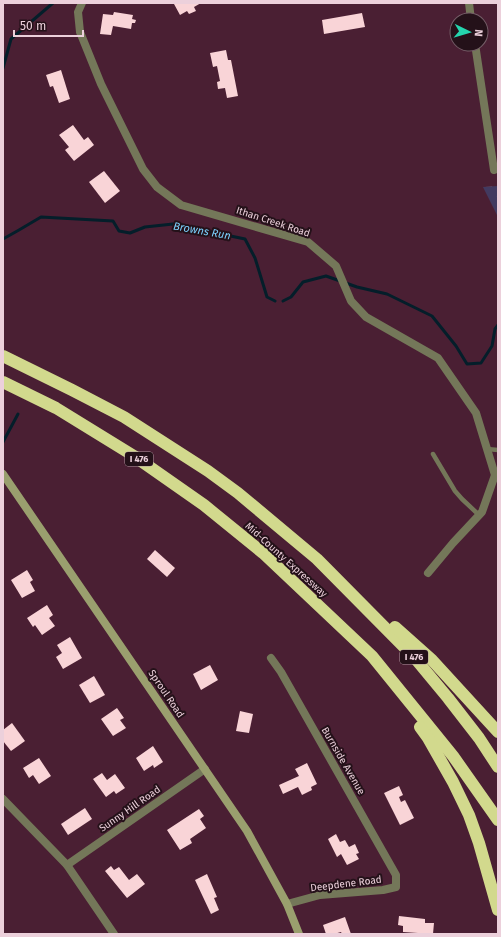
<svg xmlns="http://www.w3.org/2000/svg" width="501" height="937" viewBox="0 0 501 937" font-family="'Fira Sans',sans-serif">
	<defs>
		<pattern id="forest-firs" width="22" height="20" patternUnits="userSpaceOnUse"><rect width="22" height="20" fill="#423a60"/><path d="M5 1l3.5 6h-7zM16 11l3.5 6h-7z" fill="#5d5576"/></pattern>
	</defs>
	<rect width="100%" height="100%" fill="#4a1f33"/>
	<polygon fill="url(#forest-firs)" points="498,186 498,217 483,187"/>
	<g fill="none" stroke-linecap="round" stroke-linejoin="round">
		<g stroke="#041e2a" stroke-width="3">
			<polyline points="3,68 11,39 53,3"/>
			<polyline points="3,239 19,230 41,217 113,221 119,231 130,233 145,227 173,224 245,239 255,258 267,297 275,301"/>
			<polyline points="283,301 291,297 303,282 326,276 357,287 387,294 432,316 456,346 467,364 481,363 492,346 495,329 498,325"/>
			<polyline points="3,442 18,414"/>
		</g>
	</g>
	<g fill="#f9d4d7">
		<polygon points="176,3 201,3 194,7 196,11 189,14 187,11 180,15 174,4"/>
		<polygon points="114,12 133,15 132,19 136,20 135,23 132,23 131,29 113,26 111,35 100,34 103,14 113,15"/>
		<polygon points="362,13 365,27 324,34 322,20"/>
		<polygon points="226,50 228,60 231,60 238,96 227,98 225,88 218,89 217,82 220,81 217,66 213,67 210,53"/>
		<polygon points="61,70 70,99 59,103 53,86 50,87 46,75"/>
		<polygon points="73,125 84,140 88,137 94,145 74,161 65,150 69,147 59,135"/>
		<polygon points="104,171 120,191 105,203 89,182"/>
		<polygon points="155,550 175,568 167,577 147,559"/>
		<polygon points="27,570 33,580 30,582 35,591 22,598 11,580"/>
		<polygon points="47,605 53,615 49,618 55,626 42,635 35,625 33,627 27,618"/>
		<polygon points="70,637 82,658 63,669 56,657 62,653 57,645"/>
		<polygon points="210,665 218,680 201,690 193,674"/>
		<polygon points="94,676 105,695 90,703 79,685"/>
		<polygon points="117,708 124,718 120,720 126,728 113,736 101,719"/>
		<polygon points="240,711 253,714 249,733 236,731"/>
		<polygon points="12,723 25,741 11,751 3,741 3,730"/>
		<polygon points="153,746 163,762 154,768 153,765 144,771 136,758"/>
		<polygon points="39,758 51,776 39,784 33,775 29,778 23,768"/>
		<polygon points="307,763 317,784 311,787 312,790 302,795 298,787 283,794 279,785 299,776 295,769"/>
		<polygon points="102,773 107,780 115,774 125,788 116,794 114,791 106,797 93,779"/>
		<polygon points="399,786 403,795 399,797 401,802 405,800 414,818 400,825 384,793"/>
		<polygon points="85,808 92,819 68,835 61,824"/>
		<polygon points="199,809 204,816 200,819 206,828 190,839 192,843 180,850 167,830"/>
		<polygon points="336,834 340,842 345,840 349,847 355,844 359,853 356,854 359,859 347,865 341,854 337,857 328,839"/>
		<polygon points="111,866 114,870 119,867 129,880 137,874 145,884 127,898 105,871"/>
		<polygon points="207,874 217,897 214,898 219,910 211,914 195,880"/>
		<polygon points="399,916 425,919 425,923 434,923 433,934 403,932 403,926 398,925"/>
		<polygon points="345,917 351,934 342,934 341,932 334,934 326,934 323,925"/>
	</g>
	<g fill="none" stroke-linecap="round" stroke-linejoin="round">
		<g stroke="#747759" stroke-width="4.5">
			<polyline points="487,449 498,450"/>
			<polyline points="433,454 455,491 462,499 479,515"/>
		</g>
		<g stroke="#747759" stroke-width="8">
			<polyline points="82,3 78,12 80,32 101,84 143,169 157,187 181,205 308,242 336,266 351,301 366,317 438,358 476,413 495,475 482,512 453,543 428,573"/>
			<polyline points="469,3 471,20"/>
			<polyline points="475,44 494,170"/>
			<polyline points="271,658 281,672 396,875 396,887 383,890 320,895 287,904"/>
			<polyline points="3,799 67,865 114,934"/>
			<polyline points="67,865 205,769"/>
		</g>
		<polyline stroke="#9a9f6e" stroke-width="8" points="3,474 247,831 287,904 299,934"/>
		<g stroke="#d2d98d" stroke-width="12">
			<polyline points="3,356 72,390 124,417 208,471 238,493 317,559 414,657 448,698 479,738 498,767"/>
			<polyline points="3,382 56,408 134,456 204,505 263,553 372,656 453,756 498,820"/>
			<polyline points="395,627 432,660 498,732"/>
			<polyline points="420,727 428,738 453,782 469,815 479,843 498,910"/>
		</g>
	</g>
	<g text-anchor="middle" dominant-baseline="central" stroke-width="4" stroke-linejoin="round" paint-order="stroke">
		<g fill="#241119" stroke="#b097a1" stroke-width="1">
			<rect x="125" y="452" width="28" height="14" rx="3"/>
			<rect x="400" y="650" width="28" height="14" rx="3"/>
		</g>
		<g font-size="9" font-weight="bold" fill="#ecd0db">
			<text x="139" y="459">I 476</text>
			<text x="414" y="657">I 476</text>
		</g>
		<g font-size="10" fill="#ecd0db" stroke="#241119">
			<text transform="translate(273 222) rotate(18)">Ithan Creek Road</text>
			<text transform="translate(286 560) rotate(42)">Mid-County Expressway</text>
			<text transform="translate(166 694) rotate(56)">Sproul Road</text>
			<text transform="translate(343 761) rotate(60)">Burnside Avenue</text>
			<text transform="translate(130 809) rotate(-35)">Sunny Hill Road</text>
			<text transform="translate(346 884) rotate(-7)">Deepdene Road</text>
		</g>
		<g font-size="11" font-style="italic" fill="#7bd0fc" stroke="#241119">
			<text transform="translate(202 231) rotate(10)">Browns Run</text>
		</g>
	</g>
	<rect width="501" height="937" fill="none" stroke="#ecd0db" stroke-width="8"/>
	<g transform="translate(469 32) rotate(95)"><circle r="19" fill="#241119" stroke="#745d67"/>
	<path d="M0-3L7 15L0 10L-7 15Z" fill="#25d5ae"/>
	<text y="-6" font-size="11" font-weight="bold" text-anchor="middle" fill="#ecd0db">N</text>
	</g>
	<path d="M14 30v6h69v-6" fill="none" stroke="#ecd0db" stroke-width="2"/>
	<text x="20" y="30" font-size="12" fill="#ecd0db" stroke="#241119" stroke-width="3" paint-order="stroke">50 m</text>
</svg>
